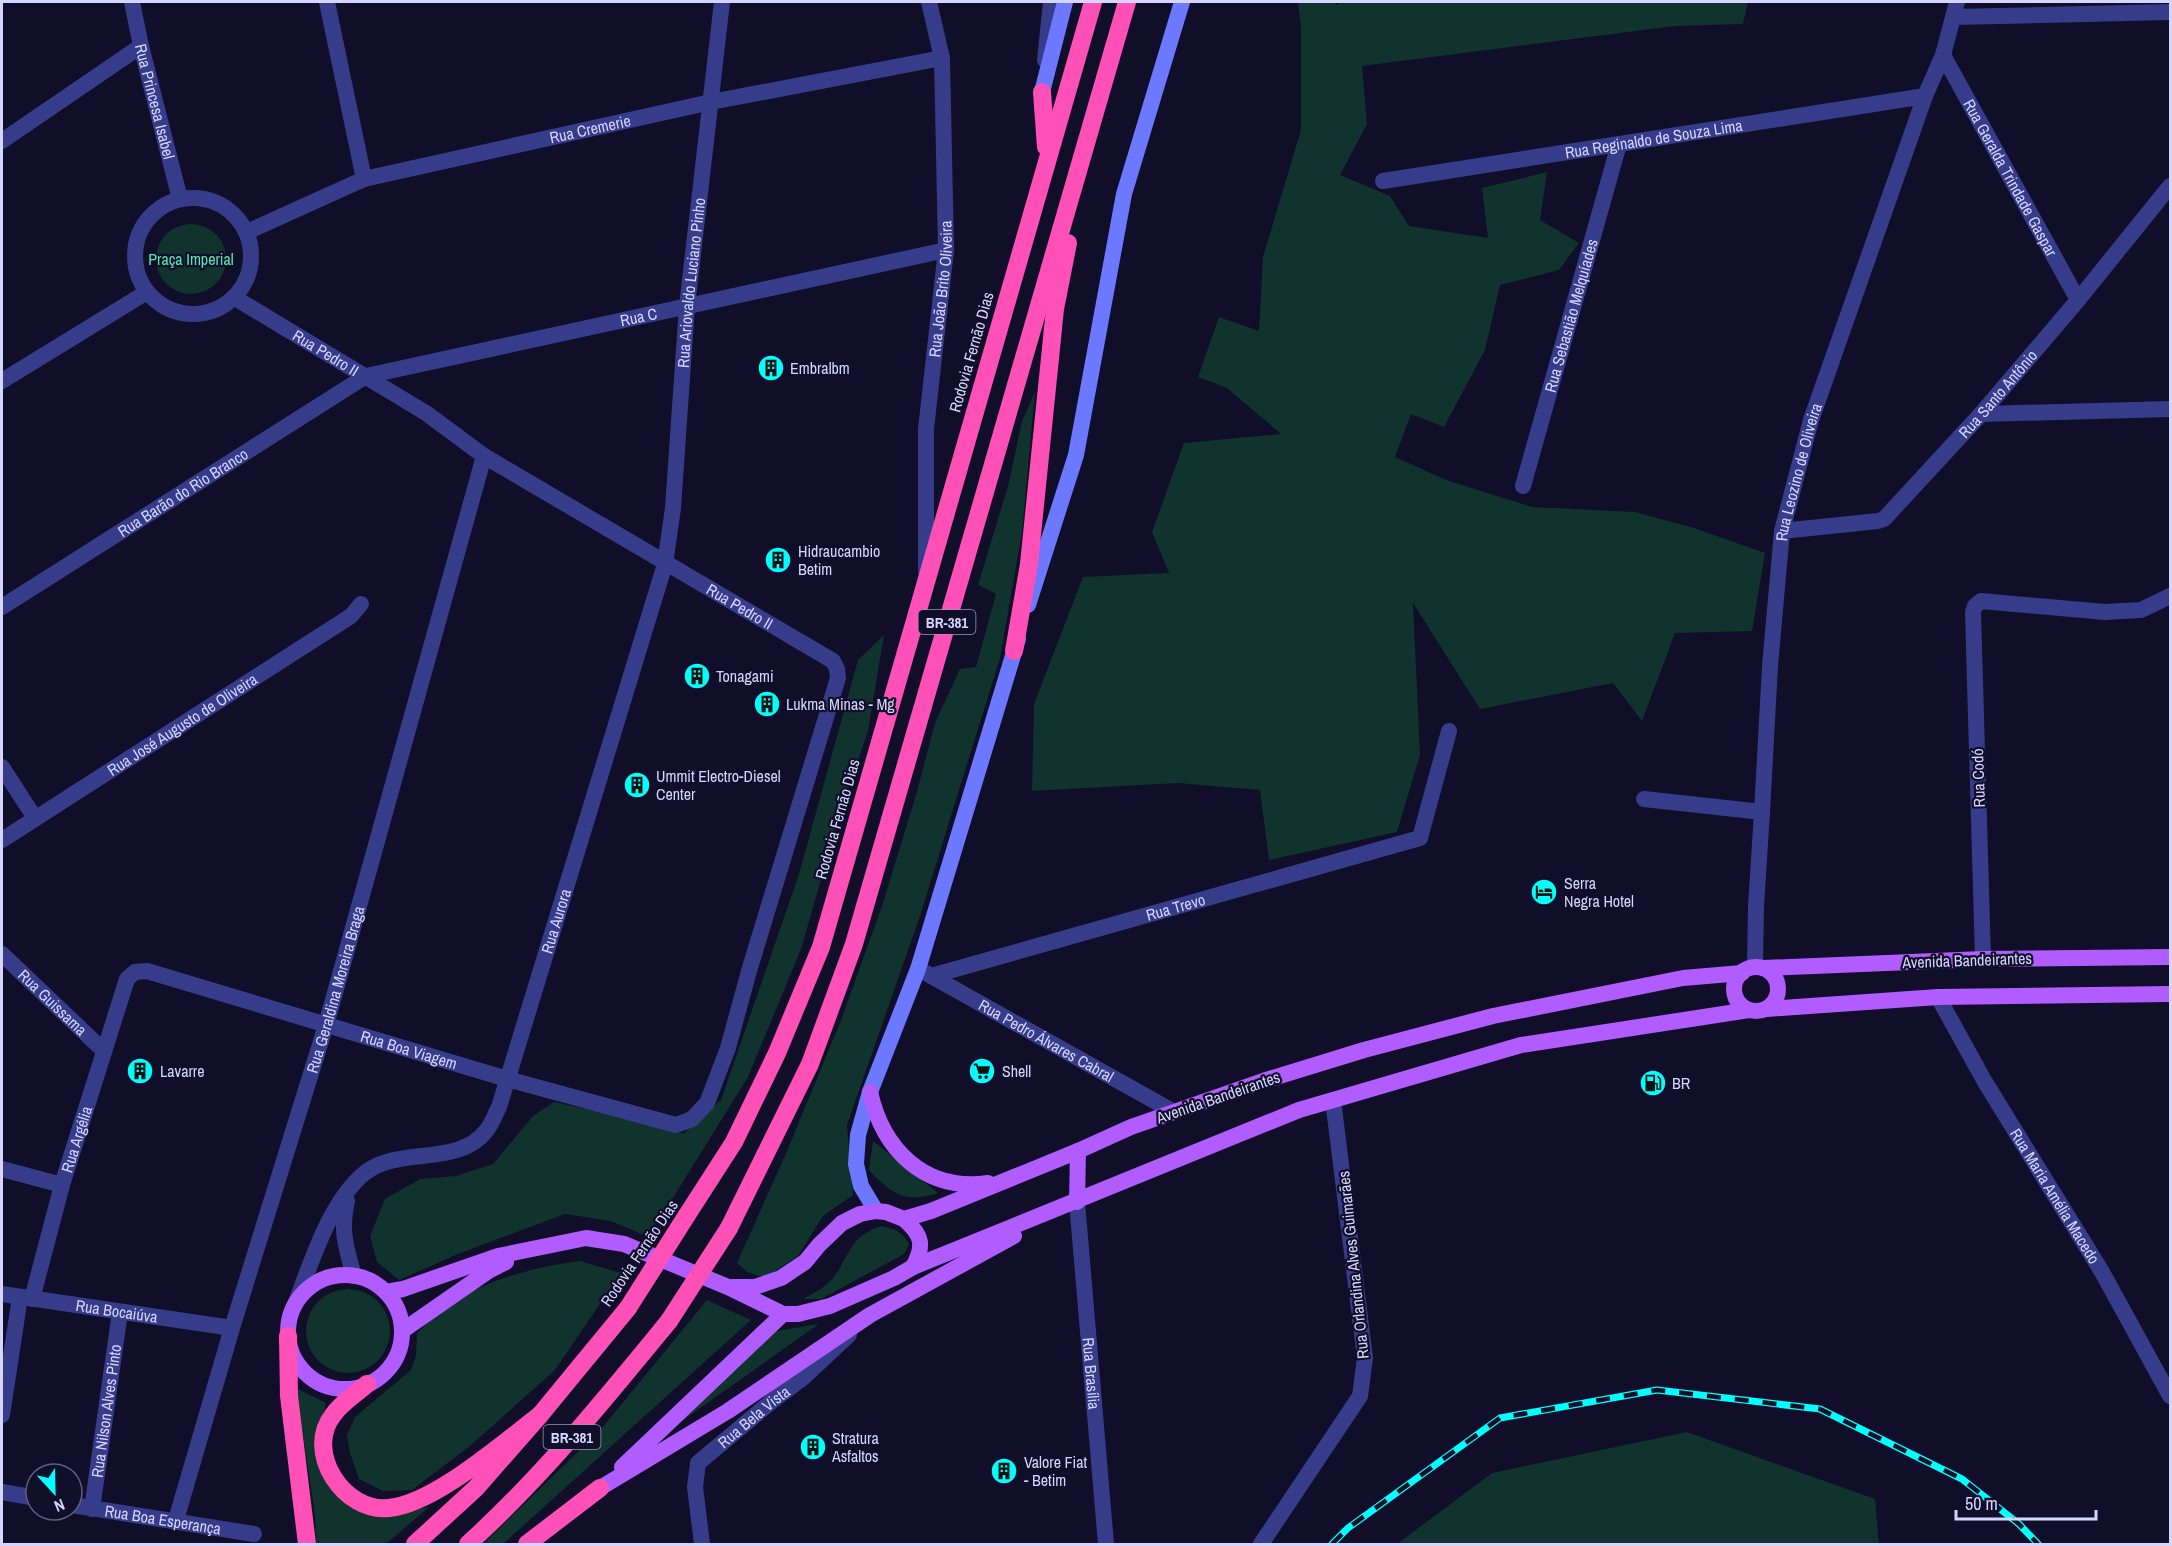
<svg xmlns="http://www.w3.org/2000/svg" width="2172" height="1546" viewBox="0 0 2172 1546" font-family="'Archivo Narrow',sans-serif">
	<rect width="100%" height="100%" fill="#100e28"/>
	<g fill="#10332e">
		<polygon points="1298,2 1335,2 1336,5 1342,2 1748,2 1743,24 1675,26 1362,66 1367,124 1340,175 1390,196 1409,226 1488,238 1482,188 1547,172 1540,220 1579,243 1559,270 1500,285 1485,350 1444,427 1411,414 1395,457 1446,480 1532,507 1635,512 1694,528 1765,553 1752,631 1675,633 1642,721 1613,683 1480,709 1413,603 1420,755 1397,832 1269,860 1260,790 1178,783 1032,791 1034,704 1083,577 1169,573 1152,532 1184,443 1281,434 1227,388 1198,377 1219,317 1259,331 1263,257 1301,130 1301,26"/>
		<circle cx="191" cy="259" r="35"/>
		<polygon points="1035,392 1022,533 1000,658 920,916 847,1125 853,1195 823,1216 798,1256 765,1278 747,1272 737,1263 787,1151 841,1020 882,906 916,795 935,723 960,669 976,667 996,594 978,585 1008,486 1022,421"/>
		<polygon points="884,635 868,731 840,814 801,949 748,1077 661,1217 646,1236 611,1221 565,1214 458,1254 399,1280 377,1262 370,1236 385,1199 420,1179 456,1176 493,1164 533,1116 554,1102 636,1120 683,1134 721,1100 799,874 858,660"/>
		<path d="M873 1141 938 1193C904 1204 892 1194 869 1170Z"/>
		<path d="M882 1226C895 1229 903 1232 909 1244L904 1254 821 1299H803C814 1293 826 1287 834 1277 850 1254 852 1234 882 1226Z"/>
		<path d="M580 1261 621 1273 555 1370 470 1446 412 1490 383 1491 359 1479 350 1453 347 1435 355 1417 411 1370 416 1356 417 1333C428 1323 440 1311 452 1303 491 1278 535 1267 580 1261Z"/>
		<circle cx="348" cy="1331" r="42"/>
		<polygon points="707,1300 751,1320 503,1544 483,1544 602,1428"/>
		<polygon points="819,1324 672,1428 771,1332"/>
		<polygon points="296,1388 326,1403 316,1447 322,1476 344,1501 379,1515 429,1507 386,1544 316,1544 315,1515"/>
		<polygon points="1687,1432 1875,1499 1879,1544 1397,1544 1492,1473"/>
	</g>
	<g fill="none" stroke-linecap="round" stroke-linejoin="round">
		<g stroke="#363c8a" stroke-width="16">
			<path id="s1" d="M132 2 141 46 180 199"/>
			<polyline points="327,2 364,179"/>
			<polyline points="1953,17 2170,12"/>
			<path id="s2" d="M1943 55 2078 300"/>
			<polyline points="1045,60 1051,2"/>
			<polyline points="2,141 141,46"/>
			<path id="s3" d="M1383 181 1925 96"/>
			<path id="s4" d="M247 232 364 179 711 102 942 58"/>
			<polyline points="1981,414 2170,409"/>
			<path id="s5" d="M1523 486 1619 144"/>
			<path id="s6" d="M1782 531 1878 521 1884 519 1981 414 2078 300 2170 186"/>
			<path id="s7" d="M2 607 366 376 946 250"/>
			<polyline points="2,767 35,818"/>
			<polyline points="1644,799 1762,812"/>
			<path id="s8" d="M2 840 351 616 361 604"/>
			<path id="s9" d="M2 954 104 1051"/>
			<polyline points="1983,959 1973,612 1975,606 1981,601 2105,612 2141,610 2170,596"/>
			<path id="s10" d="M1755 967 1756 906 1762 812 1770 666 1782 531 1811 420 1925 96 1943 55 1957 2"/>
			<path id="s11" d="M926 973 1174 1112"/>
			<path id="s12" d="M931 976 1420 838 1449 731"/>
			<path id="s13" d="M1938 997 1985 1082 2102 1272 2170 1396"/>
			<polyline points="2,1169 62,1185"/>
			<path id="s14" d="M1077 1202 1106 1544"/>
			<path id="s15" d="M2 1294 232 1328"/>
			<path id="s16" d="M32 1299 62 1185 127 979 135 972 147 971 507 1079"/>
			<polyline points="2,1415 20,1297"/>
			<polyline points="2,1492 36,1498"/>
			<path id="s17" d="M72 1505 254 1534"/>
			<path id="s18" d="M92 1509 120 1312"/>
			<path id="s19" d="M176 1520 232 1328 326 1025 484 456"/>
			<path id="s20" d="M702 1544 695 1487 698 1463 772 1401 804 1377 849 1335"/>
			<polyline points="1261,1544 1360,1396 1365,1358 1333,1100"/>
		</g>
		<g stroke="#363c8a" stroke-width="16">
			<circle cx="193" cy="256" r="58"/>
			<path id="s21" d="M235 298 426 413 484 456 833 661 837 669 838 678 749 971 728 1048 707 1103 692 1119 676 1125 507 1079"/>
			<polyline points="2,381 147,292"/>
			<path id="s22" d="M926 572V429L946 250 942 58 929 2"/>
			<path d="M347 1201C340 1230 346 1248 354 1276"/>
			<path id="s23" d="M295 1305C311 1263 330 1200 366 1172 401 1146 458 1167 486 1131 492 1124 495 1114 499 1107L665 564 673 508 687 306 722 2"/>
		</g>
		<g stroke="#6c78ff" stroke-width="16">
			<polyline points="1042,92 1065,2"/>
			<polyline points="1028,605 1076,455 1124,194 1182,2"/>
			<polyline points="876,1211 861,1186 856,1164 858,1135 870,1092 918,969 1018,639"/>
		</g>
		<g stroke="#b15cff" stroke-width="16">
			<circle cx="1756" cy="989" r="22"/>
			<polyline points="1763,968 1983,959 2170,957"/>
			<polyline points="1767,1009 1938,997 2170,994"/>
			<path d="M870 1092C883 1150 925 1192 988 1183"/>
			<polyline points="1077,1202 1078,1151"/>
			<path d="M904 1219C922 1235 925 1245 913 1267"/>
			<circle cx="345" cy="1332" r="57"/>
			<polyline points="732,1287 755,1287 781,1278 805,1262 819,1245 842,1223 860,1214 876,1211 886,1212 904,1219 931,1211 1078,1151 1131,1127 1263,1081 1364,1050 1493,1016 1683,978 1742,973"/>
			<polyline points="386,1292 403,1289 498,1256 586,1238 624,1244 728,1287 783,1314 798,1314 830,1306 894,1278 913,1267 1299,1110 1521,1045 1749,1010"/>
			<polyline points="402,1331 490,1270 506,1262"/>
			<polyline points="622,1467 783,1314"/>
			<polyline points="600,1488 728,1411 870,1315 1014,1236"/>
		</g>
		<g stroke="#ff50b7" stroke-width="18">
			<polyline points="1042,92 1046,147"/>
			<polyline points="1014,651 1029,564 1055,309 1068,243"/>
			<polyline points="687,1215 734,1142 777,1053 821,947 1093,2"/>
			<polyline points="729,1228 810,1064 854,944 1127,2"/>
			<polyline points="288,1336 289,1396 307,1544"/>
			<path d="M367 1384C356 1394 341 1403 333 1415 304 1452 344 1513 389 1508 434 1504 503 1443 540 1415"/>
			<polyline points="415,1544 476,1488 540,1415 628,1308"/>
			<path d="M468 1544C542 1477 605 1399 669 1321"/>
			<polyline points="527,1544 600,1488"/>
		</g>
		<defs>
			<polyline id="rail" points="1332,1544 1348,1528 1500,1418 1657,1390 1820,1409 1962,1479 2019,1524 2038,1544"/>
		</defs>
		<use href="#rail" stroke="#01fffd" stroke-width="7"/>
		<use href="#rail" stroke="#100e28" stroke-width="4.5" stroke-dasharray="14" stroke-linecap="butt"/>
		<g stroke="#ff50b7" stroke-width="18">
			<polyline points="628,1308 687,1215"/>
			<polyline points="669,1321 729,1228"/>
		</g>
	</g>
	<defs>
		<symbol id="building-disc" viewBox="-11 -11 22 22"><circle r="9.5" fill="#01fffd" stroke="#100e28"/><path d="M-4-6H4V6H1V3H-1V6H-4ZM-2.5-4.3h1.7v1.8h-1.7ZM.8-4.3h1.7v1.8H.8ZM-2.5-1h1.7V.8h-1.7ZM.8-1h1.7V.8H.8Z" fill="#111"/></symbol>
		<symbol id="hotel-disc" viewBox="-11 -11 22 22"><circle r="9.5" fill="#01fffd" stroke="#100e28"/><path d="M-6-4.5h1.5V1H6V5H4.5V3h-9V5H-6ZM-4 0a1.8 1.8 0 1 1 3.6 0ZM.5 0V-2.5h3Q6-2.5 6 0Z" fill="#111"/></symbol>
		<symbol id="supermarket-disc" viewBox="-11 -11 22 22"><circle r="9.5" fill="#01fffd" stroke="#100e28"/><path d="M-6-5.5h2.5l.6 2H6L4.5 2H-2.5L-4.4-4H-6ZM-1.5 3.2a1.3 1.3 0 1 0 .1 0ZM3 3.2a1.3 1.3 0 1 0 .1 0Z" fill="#111"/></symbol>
		<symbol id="fuel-disc" viewBox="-11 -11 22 22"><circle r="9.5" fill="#01fffd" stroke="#100e28"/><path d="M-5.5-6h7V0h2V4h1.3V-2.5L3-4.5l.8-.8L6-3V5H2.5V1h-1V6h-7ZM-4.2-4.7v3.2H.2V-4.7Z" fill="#111"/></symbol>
	</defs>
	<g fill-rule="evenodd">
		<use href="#building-disc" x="756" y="353" width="30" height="30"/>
		<use href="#building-disc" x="763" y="545" width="30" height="30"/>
		<use href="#building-disc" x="682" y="661" width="30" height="30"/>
		<use href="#building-disc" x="752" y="689" width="30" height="30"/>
		<use href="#building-disc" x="622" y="770" width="30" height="30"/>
		<use href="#hotel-disc" x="1529" y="877" width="30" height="30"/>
		<use href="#building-disc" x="125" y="1056" width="30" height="30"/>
		<use href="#supermarket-disc" x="967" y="1056" width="30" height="30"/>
		<use href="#fuel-disc" x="1638" y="1068" width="30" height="30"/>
		<use href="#building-disc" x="798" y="1432" width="30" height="30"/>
		<use href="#building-disc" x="989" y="1456" width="30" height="30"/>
	</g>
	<g text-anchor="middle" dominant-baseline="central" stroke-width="4.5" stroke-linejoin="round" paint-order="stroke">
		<g fill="#100e28" stroke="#9a99be" stroke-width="1.5">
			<rect x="918.5" y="610" width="57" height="24" rx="4.5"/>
			<rect x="543.5" y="1425" width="57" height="24" rx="4.5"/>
		</g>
		<g font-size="15" font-weight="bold" fill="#d5d5ff">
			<text x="947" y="622">BR-381</text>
			<text x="572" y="1437">BR-381</text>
		</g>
		<g font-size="16" fill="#d5d5ff" stroke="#100e28">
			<text stroke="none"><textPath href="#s1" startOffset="102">Rua Princesa Isabel</textPath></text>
			<text stroke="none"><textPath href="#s4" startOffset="360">Rua Cremerie</textPath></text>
			<text stroke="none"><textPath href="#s3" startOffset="274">Rua Reginaldo de Souza Lima</textPath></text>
			<text stroke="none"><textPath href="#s2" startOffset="140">Rua Geralda Trindade Gaspar</textPath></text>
			<text stroke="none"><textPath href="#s23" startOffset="1160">Rua Ariovaldo Luciano Pinho</textPath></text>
			<text stroke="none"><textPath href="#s22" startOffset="284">Rua João Brito Oliveira</textPath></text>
			<text stroke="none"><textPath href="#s5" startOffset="177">Rua Sebastião Melquíades</textPath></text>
			<text stroke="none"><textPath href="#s7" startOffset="710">Rua C</textPath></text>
			<text stroke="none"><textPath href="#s21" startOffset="106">Rua Pedro II</textPath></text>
			<text transform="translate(971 352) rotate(-74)">Rodovia Fernão Dias</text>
			<text stroke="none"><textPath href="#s6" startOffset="272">Rua Santo Antônio</textPath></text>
			<text stroke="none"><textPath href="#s10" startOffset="498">Rua Leozino de Oliveira</textPath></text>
			<text stroke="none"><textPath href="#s7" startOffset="214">Rua Barão do Rio Branco</textPath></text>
			<text stroke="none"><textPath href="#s21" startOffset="592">Rua Pedro II</textPath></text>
			<text stroke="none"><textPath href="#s8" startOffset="214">Rua José Augusto de Oliveira</textPath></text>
			<text transform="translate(1978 778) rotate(-92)">Rua Codó</text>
			<text transform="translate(837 819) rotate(-74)">Rodovia Fernão Dias</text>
			<text stroke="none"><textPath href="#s12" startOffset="254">Rua Trevo</textPath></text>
			<text stroke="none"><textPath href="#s23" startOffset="504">Rua Aurora</textPath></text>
			<text transform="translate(1967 960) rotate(-2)">Avenida Bandeirantes</text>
			<text stroke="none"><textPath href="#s19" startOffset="554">Rua Geraldina Moreira Braga</textPath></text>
			<text stroke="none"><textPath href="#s9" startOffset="70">Rua Guissama</textPath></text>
			<text stroke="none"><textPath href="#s11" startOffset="138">Rua Pedro Álvares Cabral</textPath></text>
			<text stroke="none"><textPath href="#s16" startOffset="630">Rua Boa Viagem</textPath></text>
			<text transform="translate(1218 1097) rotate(-19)">Avenida Bandeirantes</text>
			<text stroke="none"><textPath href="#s16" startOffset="166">Rua Argélia</textPath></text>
			<text stroke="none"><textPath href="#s13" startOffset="231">Rua Maria Amélia Macedo</textPath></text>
			<text transform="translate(639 1253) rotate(-56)">Rodovia Fernão Dias</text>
			<text transform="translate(1353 1265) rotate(-96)">Rua Orlandina Alves Guimarães</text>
			<text stroke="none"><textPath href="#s15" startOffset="116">Rua Bocaiúva</textPath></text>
			<text stroke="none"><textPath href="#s14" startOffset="172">Rua Brasília</textPath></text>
			<text stroke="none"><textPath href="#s18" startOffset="99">Rua Nilson Alves Pinto</textPath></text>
			<text stroke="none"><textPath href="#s20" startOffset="154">Rua Bela Vista</textPath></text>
			<text stroke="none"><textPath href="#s17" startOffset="92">Rua Boa Esperança</textPath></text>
		</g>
		<g font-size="16" fill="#58e8b5" stroke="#100e28">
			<text x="191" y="259">Praça Imperial</text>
		</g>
		<g font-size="16" fill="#d5d5ff" stroke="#100e28" text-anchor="start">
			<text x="790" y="368">Embralbm</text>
			<text x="798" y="551">Hidraucambio<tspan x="798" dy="18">Betim</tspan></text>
			<text x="716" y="676">Tonagami</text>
			<text x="786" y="704">Lukma Minas - Mg</text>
			<text x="656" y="776">Ummit Electro-Diesel<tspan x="656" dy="18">Center</tspan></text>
			<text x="1564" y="883">Serra<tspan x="1564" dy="18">Negra Hotel</tspan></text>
			<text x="160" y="1071">Lavarre</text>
			<text x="1002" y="1071">Shell</text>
			<text x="1672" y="1083">BR</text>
			<text x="832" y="1438">Stratura<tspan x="832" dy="18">Asfaltos</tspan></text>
			<text x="1024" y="1462">Valore Fiat<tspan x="1024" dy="18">- Betim</tspan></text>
		</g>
	</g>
	<rect width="2172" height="1546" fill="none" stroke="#d5d5ff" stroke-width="6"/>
	<g transform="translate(54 1492) rotate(158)"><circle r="28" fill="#100e28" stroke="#5f5e7e" stroke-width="1.5"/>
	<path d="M0-4.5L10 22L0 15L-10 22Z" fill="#01fffd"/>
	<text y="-9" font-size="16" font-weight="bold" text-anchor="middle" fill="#d5d5ff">N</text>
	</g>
	<path d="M1956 1510v9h140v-9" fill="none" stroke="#d5d5ff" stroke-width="3"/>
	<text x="1965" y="1510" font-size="18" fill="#d5d5ff" stroke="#100e28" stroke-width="4.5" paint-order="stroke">50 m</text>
</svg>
